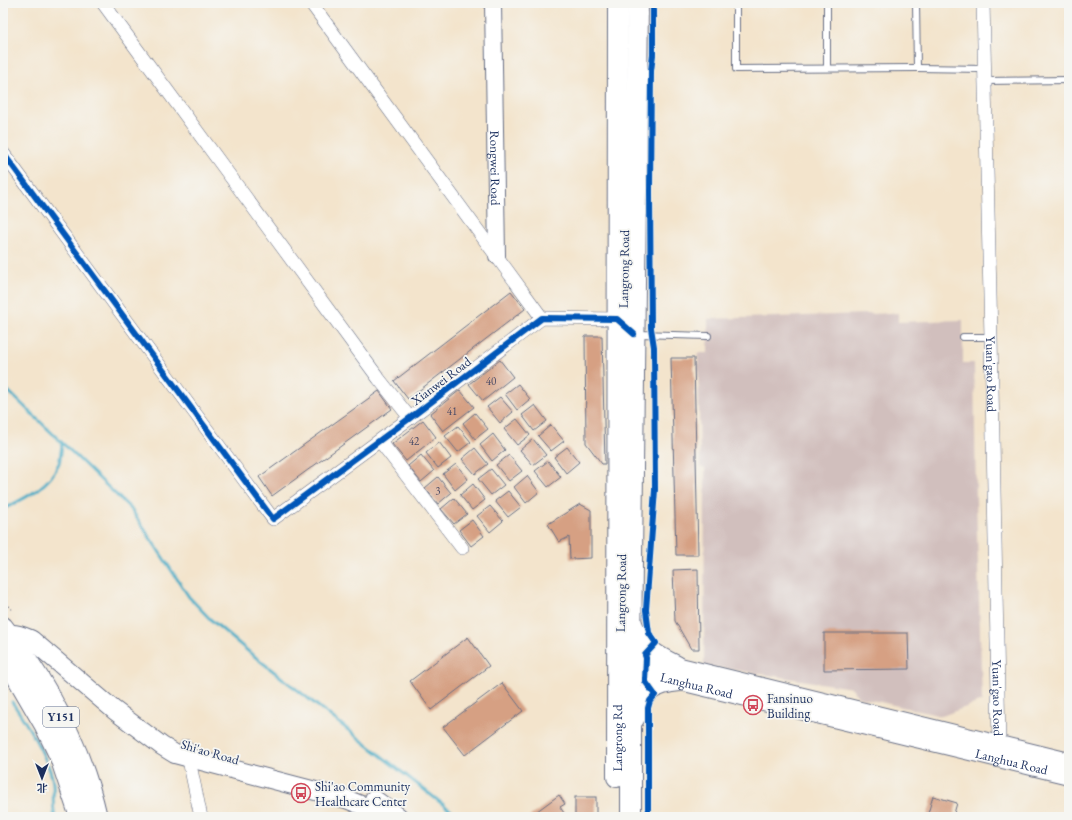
<svg xmlns="http://www.w3.org/2000/svg" width="1072" height="820" viewBox="0 0 1072 820" font-family="'EB Garamond','Noto Serif SC',serif">
	<rect width="100%" height="100%" fill="#f6f6f2"/>
	<filter id="ink" filterUnits="userSpaceOnUse"><feTurbulence type="fractalNoise" baseFrequency=".025" numOctaves="2"/><feDisplacementMap in="SourceGraphic" scale="8" xChannelSelector="R" yChannelSelector="G"/><feConvolveMatrix kernelMatrix="1 2 1 2 8 2 1 2 1" color-interpolation-filters="sRGB"/></filter>
	<filter id="wash" filterUnits="userSpaceOnUse"><feTurbulence type="fractalNoise" baseFrequency=".012" numOctaves="4" result="noise"/><feDisplacementMap in="SourceGraphic" scale="16" xChannelSelector="R" yChannelSelector="G"/><feGaussianBlur stdDeviation="0.9" result="paint"/><feColorMatrix in="noise" values="0 0 0 0 0 0 0 0 0 0 0 0 0 0 0 0 0 1.4 0 .05"/><feComposite in="paint" operator="in"/></filter>
	<g filter="url(#wash)">
		<rect width="100%" height="100%" fill="#f3e4cc"/>
		<polygon fill="#d1bfbd" points="898,313 898,322 963,320 963,363 974,363 976,499 982,701 942,716 858,697 852,688 704,665 705,468 700,467 698,353 708,353 708,319"/>
		<g fill="none" stroke-linecap="round" stroke-linejoin="round">
			<g stroke="#45aac5" stroke-width="3">
				<polyline points="3,386 131,509 189,597 210,619 249,652 459,817"/>
				<path d="M3 509C25 498 50 487 59 463 61 457 61 450 62 444"/>
				<path d="M12 702C24 719 51 763 53 783 54 795 52 806 55 817"/>
			</g>
		</g>
		<g id="blocks">
			<g fill="#d6a083">
				<polygon points="511,291 525,309 408,399 394,381"/>
				<polygon points="585,336 602,336 605,464 602,464 586,443"/>
				<polygon points="671,358 694,358 698,555 676,555"/>
				<polygon points="500,360 513,377 483,401 469,384"/>
				<polygon points="518,384 530,399 517,410 505,394"/>
				<polygon points="460,390 474,407 443,431 430,414"/>
				<polygon points="379,391 392,409 272,496 259,477"/>
				<polygon points="500,397 513,412 500,423 487,407"/>
				<polygon points="535,405 547,421 534,431 522,415"/>
				<polygon points="475,413 488,429 475,439 463,423"/>
				<polygon points="517,419 530,435 517,445 504,429"/>
				<polygon points="423,420 436,437 406,461 392,444"/>
				<polygon points="551,425 564,441 551,451 538,436"/>
				<polygon points="458,426 471,442 458,452 445,436"/>
				<polygon points="493,434 505,450 492,461 480,445"/>
				<polygon points="533,439 546,455 533,465 520,450"/>
				<polygon points="439,442 451,458 438,468 426,453"/>
				<polygon points="567,447 579,462 566,473 554,457"/>
				<polygon points="475,448 488,464 475,474 462,459"/>
				<polygon points="421,455 434,471 421,482 408,466"/>
				<polygon points="509,455 522,471 509,481 496,465"/>
				<polygon points="548,461 561,477 548,487 535,471"/>
				<polygon points="456,464 468,479 455,490 443,474"/>
				<polygon points="491,469 504,485 491,495 478,479"/>
				<polygon points="527,476 539,492 526,503 514,487"/>
				<polygon points="438,477 451,493 438,504 425,488"/>
				<polygon points="473,484 485,500 472,510 460,495"/>
				<polygon points="508,491 521,507 508,517 495,501"/>
				<polygon points="454,498 467,514 454,524 441,509"/>
				<polygon points="580,504 591,510 591,558 570,559 569,537 559,542 548,524"/>
				<polygon points="490,506 503,521 490,532 477,516"/>
				<polygon points="472,520 484,536 471,546 459,530"/>
				<polygon points="698,569 699,649 691,649 675,621 673,570"/>
				<polygon points="824,633 908,633 909,669 824,670"/>
				<polygon points="468,637 489,666 431,710 410,681"/>
				<polygon points="502,683 523,711 465,755 443,727"/>
				<polygon points="559,795 565,804 560,807 566,816 565,817 529,817"/>
				<polygon points="933,796 957,803 953,817 927,817"/>
				<rect x="575" y="797" width="21" height="20"/>
			</g>
		</g>
	</g>
	<g filter="url(#ink)">
		<use href="#blocks" fill-opacity="0" stroke="#676e84" stroke-width="1"/>
		<g fill="none" stroke-linecap="round" stroke-linejoin="round">
			<defs>
				<g id="service">
					<polyline points="736,3 736,69 917,68 985,69"/>
					<polyline points="827,3 827,68"/>
					<polyline points="916,3 917,68"/>
					<polyline points="986,81 1069,80"/>
					<polyline points="638,334 708,336"/>
					<polyline points="963,337 991,337"/>
				</g>
				<g id="minor">
					<polyline points="103,3 379,379 410,418"/>
					<polyline points="311,3 542,318"/>
					<path id="s1" d="M983 3 991 337 999 744"/>
					<polyline points="3,153 273,519 410,418 542,318 617,319 623,324"/>
					<polyline points="380,441 462,548"/>
					<polyline points="186,746 201,817"/>
				</g>
				<g id="tertiary">
					<path id="s2" d="M493 3 497 256"/>
				</g>
				<g id="secondary">
					<path d="M11 637 12 634C20 634 25 637 32 640L114 710 162 746 175 754 346 799 361 805 382 817"/>
					<polyline points="617,659 631,655 1069,762"/>
					<path id="s3" d="M619 661 631 669 1069 775"/>
					<polyline points="374,799 399,817"/>
				</g>
				<g id="primary">
					<path d="M632 624C641 647 655 656 677 666"/>
					<path d="M3 627C47 683 81 747 97 817"/>
					<polyline points="3,653 44,724 60,757 80,817"/>
					<path d="M634 719C642 693 652 683 680 681"/>
					<path id="s4" d="M617 777 618 3"/>
					<polyline points="631,817 631,655 638,3"/>
				</g>
			</defs>
			<use href="#service" stroke="#676e84" stroke-width="8"/>
			<use href="#minor" stroke="#676e84" stroke-width="14"/>
			<use href="#tertiary" stroke="#676e84" stroke-width="18"/>
			<use href="#secondary" stroke="#676e84" stroke-width="20"/>
			<use href="#primary" stroke="#676e84" stroke-width="22"/>
			<polyline stroke="#676e84" stroke-width="2" stroke-dasharray="1 3" stroke-linecap="butt" points="3,600 13,611"/>
			<use href="#service" stroke="#fff" stroke-width="6"/>
			<use href="#minor" stroke="#fff" stroke-width="13"/>
			<use href="#tertiary" stroke="#fff" stroke-width="16"/>
			<use href="#secondary" stroke="#fff" stroke-width="18"/>
			<use href="#primary" stroke="#fff" stroke-width="20"/>
			<defs>
				<g id="cycleway">
					<polyline points="3,153 273,519 410,418 542,318 617,319 634,334"/>
					<polyline points="648,817 648,708 650,701 655,695 645,681 646,658 645,655 656,643 649,633 646,610 655,490 654,347 651,328 650,192 651,71 653,55 653,3"/>
				</g>
			</defs>
			<use href="#cycleway" stroke="#f6f6f2" stroke-width="8"/>
			<use href="#cycleway" stroke="#0057b8" stroke-width="6"/>
		</g>
	</g>
	<defs>
		<symbol id="bus-ring" viewBox="-11 -11 22 22"><circle r="9.5" fill="#f6f6f2" stroke="#d1495b" stroke-width="1.5"/><path d="M-5-6H5V4H4V6H2V4H-2V6H-4V4H-5ZM-3.5-4V0h7V-4ZM-3.5 1.2v1.5H-2V1.2ZM2 1.2v1.5H3.5V1.2Z" fill="#d1495b"/></symbol>
	</defs>
	<g fill-rule="evenodd">
		<use href="#bus-ring" x="742" y="694" width="22" height="22"/>
		<use href="#bus-ring" x="290" y="782" width="22" height="22"/>
	</g>
	<g text-anchor="middle" dominant-baseline="central" stroke-width="3.5" stroke-linejoin="round" paint-order="stroke">
		<g font-size="11" fill="#4a4b67">
			<text x="491" y="381">40</text>
			<text x="452" y="411">41</text>
			<text x="414" y="441">42</text>
			<text x="438" y="491">3</text>
		</g>
		<rect fill="#f6f6f2" stroke="#5d6b8a" stroke-width="1" x="43" y="707" width="36" height="20" rx="3"/>
		<g font-size="12" font-weight="bold" fill="#1b2f5e">
			<text x="61" y="717">Y151</text>
		</g>
		<g font-size="13" fill="#1b2f5e" stroke="#f6f6f2">
			<text stroke="none"><textPath href="#s2" startOffset="165">Rongwei Road</textPath></text>
			<text transform="translate(624 269) rotate(-89)">Langrong Road</text>
			<text stroke="none"><textPath href="#s1" startOffset="371">Yuan'gao Road</textPath></text>
			<text transform="translate(441 381) rotate(-37)">Xianwei Road</text>
			<text transform="translate(621 593) rotate(-89)">Langrong Road</text>
			<text stroke="none"><textPath href="#s3" startOffset="82">Langhua Road</textPath></text>
			<text stroke="none"><textPath href="#s1" startOffset="695">Yuan'gao Road</textPath></text>
			<text stroke="none"><textPath href="#s4" startOffset="39">Langrong Rd</textPath></text>
			<text transform="translate(210 752) rotate(16)">Shi'ao Road</text>
			<text stroke="none"><textPath href="#s3" startOffset="406">Langhua Road</textPath></text>
		</g>
		<g font-size="13" fill="#1b2f5e" stroke="#f6f6f2" text-anchor="start">
			<text x="767" y="698">Fansinuo<tspan x="767" dy="15">Building</tspan></text>
			<text x="315" y="786">Shi'ao Community<tspan x="315" dy="15">Healthcare Center</tspan></text>
		</g>
	</g>
	<rect width="1072" height="820" fill="none" stroke="#f6f6f2" stroke-width="16"/>
	<g transform="translate(42 778) rotate(180)" stroke="#f6f6f2" stroke-width="3" paint-order="stroke">
	<path d="M0-3L7 15L0 10L-7 15Z" fill="#1b2f5e"/>
	<text y="-6" font-size="11" font-weight="bold" text-anchor="middle" fill="#1b2f5e">北</text>
	</g>
</svg>
